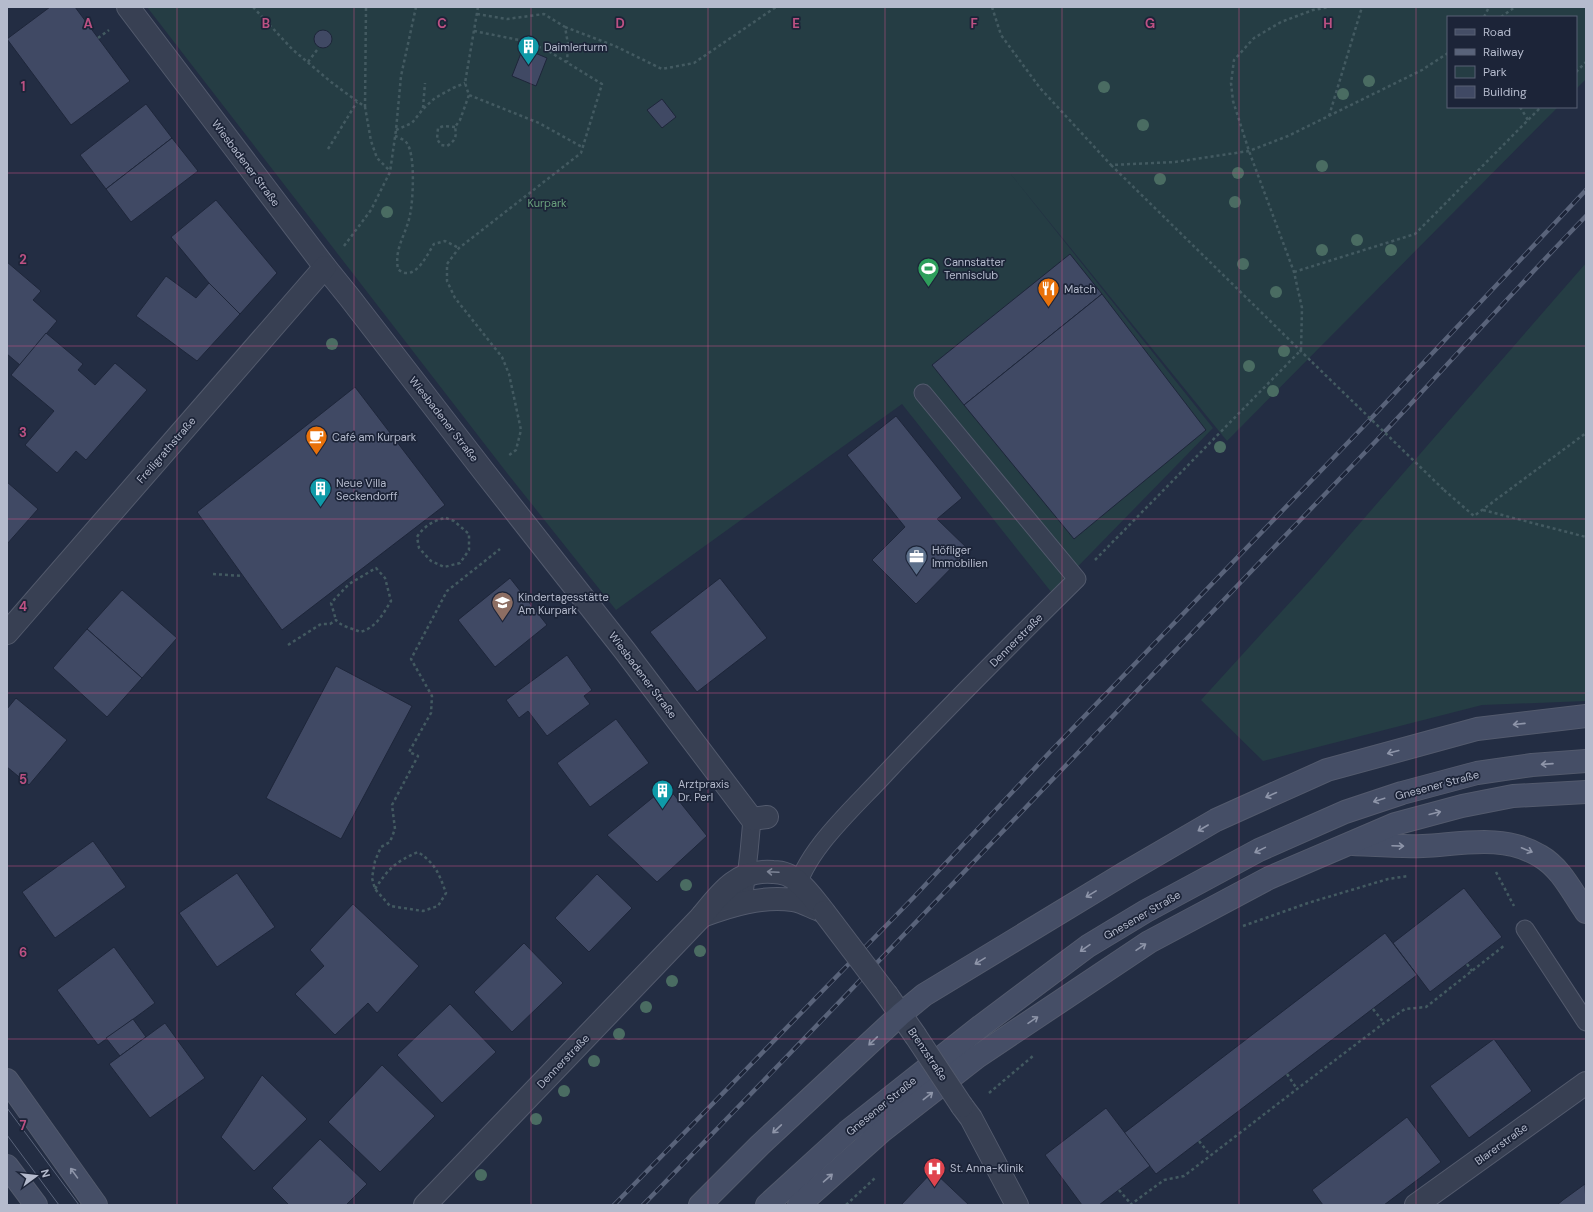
<svg xmlns="http://www.w3.org/2000/svg" width="1593" height="1212" viewBox="0 0 1593 1212" font-family="'DM Sans',sans-serif">
	<rect width="100%" height="100%" fill="#232d43"/>
	<g fill="#253d44">
		<polygon points="147,7 1586,7 1586,79 1576,89 1576,17 1448,17 1448,107 1558,107 1227,441 1009,172 1213,428 1052,593 902,404 616,610 507,473"/>
		<polygon points="1586,263 1586,701 1482,705 1263,761 1201,700 1314,576"/>
	</g>
	<g fill="#404964" stroke="#1e263a">
		<polygon points="50,7 75,7 130,81 71,125 7,39"/>
		<circle cx="323" cy="39" r="9"/>
		<polygon points="523,48 547,58 536,86 512,76"/>
		<polygon points="662,99 676,117 662,128 647,110"/>
		<polygon points="146,104 172,138 106,189 80,155"/>
		<polygon points="172,138 198,171 131,222 106,189"/>
		<polygon points="216,200 277,273 240,314 209,283 171,237"/>
		<polygon points="1070,254 1102,294 964,405 932,365"/>
		<polygon points="7,262 41,291 33,300 57,321 20,365 7,354"/>
		<polygon points="166,276 196,298 209,283 240,314 197,361 136,316"/>
		<polygon points="1102,294 1206,430 1074,539 964,405"/>
		<polygon points="46,333 83,364 78,370 95,385 115,363 147,390 86,460 76,451 57,473 25,445 54,411 11,375"/>
		<polygon points="355,387 445,505 282,630 197,512"/>
		<polygon points="896,416 962,498 937,519 969,550 916,604 872,560 905,527 847,455"/>
		<polygon points="7,482 38,509 7,544"/>
		<polygon points="510,578 547,625 495,667 458,620"/>
		<polygon points="720,578 767,638 697,692 650,632"/>
		<polygon points="122,590 177,638 142,678 87,629"/>
		<polygon points="87,629 142,678 107,717 53,668"/>
		<polygon points="567,655 592,690 584,696 590,704 547,736 528,711 519,718 506,700"/>
		<polygon points="336,666 412,706 341,839 266,798"/>
		<polygon points="16,698 67,740 29,785 7,767 7,709"/>
		<polygon points="616,719 649,763 590,807 557,763"/>
		<polygon points="667,786 707,836 657,882 607,835"/>
		<polygon points="93,841 126,887 55,938 22,892"/>
		<polygon points="237,873 275,927 217,967 179,913"/>
		<polygon points="597,874 632,908 589,952 555,918"/>
		<polygon points="1464,888 1502,937 1430,992 1393,943"/>
		<polygon points="353,904 419,966 377,1013 368,1003 335,1035 295,994 324,966 310,950"/>
		<polygon points="1385,933 1417,975 1156,1174 1124,1133"/>
		<polygon points="524,943 563,983 512,1032 474,992"/>
		<polygon points="114,947 155,1003 98,1045 57,990"/>
		<polygon points="450,1004 496,1052 442,1103 397,1055"/>
		<polygon points="133,1019 146,1037 120,1056 106,1038"/>
		<polygon points="165,1023 205,1078 150,1118 109,1064"/>
		<polygon points="1494,1039 1532,1091 1469,1138 1430,1086"/>
		<polygon points="382,1065 435,1116 380,1172 328,1122"/>
		<polygon points="262,1075 307,1119 254,1171 221,1137"/>
		<polygon points="1106,1108 1150,1166 1099,1205 1082,1205 1045,1155"/>
		<polygon points="1407,1117 1441,1162 1384,1205 1323,1205 1312,1190"/>
		<polygon points="320,1139 367,1184 346,1205 289,1205 272,1188"/>
		<polygon points="933,1171 969,1205 901,1205"/>
		<polygon points="1585,1184 1586,1205 1557,1205 1563,1200"/>
	</g>
	<g fill="none" stroke-linecap="round" stroke-linejoin="round">
		<defs>
			<g id="service">
				<path d="M795 894C805 850 855 807 885 774 948 707 1012 643 1077 579L923 393"/>
				<polyline points="743,903 749,852 752,819"/>
				<polyline points="1525,929 1586,1022"/>
			</g>
			<g id="minor">
				<polyline points="128,7 325,267 350,298 485,473 625,651 752,819 767,817"/>
				<polyline points="7,633 325,267"/>
				<path d="M702 916C731 905 761 896 793 900 802 901 813 908 822 911"/>
				<polyline points="887,995 915,1035"/>
				<polyline points="962,1106 971,1118 1017,1205"/>
				<path d="M425 1205 702 916C721 892 738 869 773 872 782 872 791 875 798 882 808 890 816 902 824 912"/>
				<polyline points="1416,1205 1586,1083"/>
			</g>
			<g id="secondary">
				<path d="M1353 844C1376 845 1400 847 1423 846 1462 844 1504 834 1540 856 1561 868 1572 892 1586 912"/>
				<polyline points="7,1080 96,1205"/>
				<polyline points="7,1166 36,1205"/>
				<polyline points="700,1205 760,1145 901,1014 924,995 1125,873 1216,820 1327,770 1477,729 1586,716"/>
				<polyline points="767,1205 847,1132 981,1026 1088,946 1146,911 1259,850 1345,812 1402,793 1477,773 1532,765 1586,761"/>
				<polyline points="799,1205 882,1131 977,1057 1149,942 1269,878 1395,824 1462,806 1513,796 1586,792"/>
			</g>
		</defs>
		<use href="#service" stroke="#535a6d" stroke-width="19"/>
		<use href="#minor" stroke="#535a6d" stroke-width="24"/>
		<use href="#secondary" stroke="#535a6d" stroke-width="24"/>
		<g stroke="#435a61" stroke-width="2.5" stroke-dasharray="3 3" stroke-linecap="butt">
			<polyline points="253,7 292,49 331,82 365,107 371,141 377,158 390,171"/>
			<polyline points="478,7 465,83 469,95 539,123 582,147"/>
			<polyline points="992,7 1001,35 1040,88 1111,165 1175,162 1249,151 1288,136 1422,70 1448,53"/>
			<polyline points="477,14 507,19 544,14 565,27 568,44 567,62"/>
			<polyline points="1484,17 1489,7"/>
			<polyline points="1501,17 1515,7"/>
			<polyline points="565,27 615,46 662,69 694,63 776,7"/>
			<polyline points="474,31 519,40 545,49 602,84 581,153 459,248 447,264 447,281 455,298 502,357 509,374 521,430 516,450 508,456"/>
			<polyline points="98,38 109,30"/>
			<polyline points="308,62 317,50"/>
			<polyline points="1576,72 1586,62"/>
			<polyline points="365,107 366,7"/>
			<polyline points="1520,107 1528,120"/>
			<polyline points="423,108 425,83"/>
			<polyline points="1329,116 1362,7"/>
			<path d="M455 127 444 126 438 128 437 139 441 145 447 146C455 141 457 137 455 127L460 120 469 95"/>
			<polyline points="396,130 412,123 423,109 435,98 453,88 465,83"/>
			<path d="M395 136C398 137 403 139 406 142 416 153 413 201 410 215 406 235 394 248 398 269 400 271 403 273 406 273 419 274 428 253 434 244L445 241 459 248"/>
			<polyline points="328,149 357,102"/>
			<polyline points="1111,165 1312,362"/>
			<polyline points="344,246 371,210 390,172 396,130 401,76 416,7"/>
			<polyline points="1294,272 1415,234 1541,107"/>
			<polyline points="1444,490 1474,516 1586,433"/>
			<polyline points="1483,510 1586,537"/>
			<path d="M446 518 454 521 469 534V550L460 563 444 567 431 561 419 548 417 537C424 526 434 520 446 518Z"/>
			<polyline points="1095,560 1301,350 1302,308 1294,272 1249,151 1233,101 1231,83 1234,60 1254,38 1281,22 1313,10 1330,7"/>
			<polyline points="213,574 243,576"/>
			<path d="M288 645 321 624H330L336 620C342 627 352 628 360 632 376 628 383 614 391 601L385 578 376 568 349 584 331 603 336 620"/>
			<polyline points="1496,872 1514,906"/>
			<path d="M375 889C388 869 395 862 418 852 436 864 439 874 446 893L438 906 423 911 390 906 375 889 372 878 375 861 381 847 390 842 395 829 392 805 418 756 409 752 431 713 432 696 411 659 447 591 500 549"/>
			<polyline points="1243,926 1308,903 1388,879 1408,876"/>
			<polyline points="1467,964 1472,971"/>
			<polyline points="1373,1009 1384,1023"/>
			<polyline points="1287,1074 1297,1089"/>
			<polyline points="989,1093 1033,1056"/>
			<polyline points="1199,1141 1210,1155"/>
			<polyline points="1119,1190 1131,1204"/>
			<polyline points="846,1205 875,1178"/>
			<polyline points="1130,1205 1164,1180 1184,1176 1297,1089 1384,1023 1405,1009 1426,1007 1505,945"/>
		</g>
		<use href="#service" stroke="#384053" stroke-width="17"/>
		<use href="#minor" stroke="#384053" stroke-width="22"/>
		<use href="#secondary" stroke="#454e66" stroke-width="22"/>
		<g stroke="#59637a" stroke-width="1">
			<polyline points="7,1108 79,1205"/>
			<polyline points="7,1135 59,1205"/>
		</g>
		<defs>
			<g id="rail">
				<polyline points="614,1205 913,898 1049,753 1362,428 1586,190"/>
				<path d="M643 1205C889 953 1131 696 1375 442 1446 367 1514 290 1586 216"/>
			</g>
		</defs>
		<use href="#rail" stroke="#59637a" stroke-width="4.5"/>
		<use href="#rail" stroke="#1c2438" stroke-width="3" stroke-dasharray="9" stroke-linecap="butt"/>
		<defs>
			<g id="minor-bridge">
				<polyline points="824,912 887,995"/>
				<polyline points="915,1035 962,1106"/>
			</g>
		</defs>
		<use href="#minor-bridge" stroke="#535a6d" stroke-width="24" stroke-linecap="butt"/>
		<polyline stroke="#435a61" stroke-width="2.5" stroke-dasharray="3 3" stroke-linecap="butt" points="1312,362 1444,490"/>
		<use href="#minor-bridge" stroke="#384053" stroke-width="22"/>
	</g>
	<g fill="#4a6c62">
		<circle cx="1369" cy="81" r="6"/>
		<circle cx="1104" cy="87" r="6"/>
		<circle cx="1343" cy="94" r="6"/>
		<circle cx="1143" cy="125" r="6"/>
		<circle cx="1322" cy="166" r="6"/>
		<circle cx="1238" cy="173" r="6"/>
		<circle cx="1160" cy="179" r="6"/>
		<circle cx="1235" cy="202" r="6"/>
		<circle cx="387" cy="212" r="6"/>
		<circle cx="1357" cy="240" r="6"/>
		<circle cx="1322" cy="250" r="6"/>
		<circle cx="1391" cy="250" r="6"/>
		<circle cx="1243" cy="264" r="6"/>
		<circle cx="1276" cy="292" r="6"/>
		<circle cx="332" cy="344" r="6"/>
		<circle cx="1284" cy="351" r="6"/>
		<circle cx="1249" cy="366" r="6"/>
		<circle cx="1273" cy="391" r="6"/>
		<circle cx="1220" cy="447" r="6"/>
		<circle cx="686" cy="885" r="6"/>
		<circle cx="700" cy="951" r="6"/>
		<circle cx="672" cy="981" r="6"/>
		<circle cx="646" cy="1007" r="6"/>
		<circle cx="619" cy="1034" r="6"/>
		<circle cx="594" cy="1061" r="6"/>
		<circle cx="564" cy="1091" r="6"/>
		<circle cx="536" cy="1119" r="6"/>
		<circle cx="481" cy="1175" r="6"/>
	</g>
	<defs><path id="oneway-shaft" d="M-6 0H5M1.5-3L5.5 0L1.5 3" fill="none" stroke-width="1.6" stroke-linecap="round" stroke-linejoin="round"/></defs>
	<g stroke="#8e95a9">
		<use href="#oneway-shaft" transform="translate(1519 724) rotate(174)"/>
		<use href="#oneway-shaft" transform="translate(1393 752) rotate(165)"/>
		<use href="#oneway-shaft" transform="translate(1547 764) rotate(176)"/>
		<use href="#oneway-shaft" transform="translate(1271 795) rotate(156)"/>
		<use href="#oneway-shaft" transform="translate(1379 800) rotate(162)"/>
		<use href="#oneway-shaft" transform="translate(1435 813) rotate(-14)"/>
		<use href="#oneway-shaft" transform="translate(1203 828) rotate(150)"/>
		<use href="#oneway-shaft" transform="translate(1398 846) rotate(2)"/>
		<use href="#oneway-shaft" transform="translate(1260 850) rotate(154)"/>
		<use href="#oneway-shaft" transform="translate(1527 850) rotate(22)"/>
		<use href="#oneway-shaft" transform="translate(1091 894) rotate(149)"/>
		<use href="#oneway-shaft" transform="translate(1141 947) rotate(-34)"/>
		<use href="#oneway-shaft" transform="translate(1085 948) rotate(145)"/>
		<use href="#oneway-shaft" transform="translate(980 961) rotate(149)"/>
		<use href="#oneway-shaft" transform="translate(1033 1020) rotate(-34)"/>
		<use href="#oneway-shaft" transform="translate(873 1041) rotate(136)"/>
		<use href="#oneway-shaft" transform="translate(928 1096) rotate(-38)"/>
		<use href="#oneway-shaft" transform="translate(777 1129) rotate(137)"/>
		<use href="#oneway-shaft" transform="translate(74 1173) rotate(-126)"/>
		<use href="#oneway-shaft" transform="translate(828 1178) rotate(-41)"/>
	</g>
	<use stroke="#7d8496" href="#oneway-shaft" transform="translate(773 872) rotate(-177)"/>
	<path fill="none" stroke="#bd5183" stroke-width="1" stroke-opacity="0.55" d="M177 7V1205M354 7V1205M531 7V1205M708 7V1205M885 7V1205M1062 7V1205M1239 7V1205M1416 7V1205M7 173H1586M7 346H1586M7 519H1586M7 693H1586M7 866H1586M7 1039H1586"/>
	<defs>
		<symbol id="building-pin" viewBox="-11 -11 22 30"><path d="M0 17L-7.5 6A9.5 9.5 0 1 1 7.5 6Z" fill="#0f9aa8" stroke="#1c2438"/><path d="M-4-6H4V6H1V3H-1V6H-4ZM-2.5-4.3h1.7v1.8h-1.7ZM.8-4.3h1.7v1.8H.8ZM-2.5-1h1.7V.8h-1.7ZM.8-1h1.7V.8H.8Z" fill="#fff"/></symbol>
		<symbol id="stadium-pin" viewBox="-11 -11 22 30"><path d="M0 17L-7.5 6A9.5 9.5 0 1 1 7.5 6Z" fill="#2e9e5b" stroke="#1c2438"/><path d="M0-5a6.5 5 0 1 0 0 10a6.5 5 0 1 0 0-10ZM-3.5-1.8h7v3.6h-7Z" fill="#fff"/></symbol>
		<symbol id="restaurant-pin" viewBox="-11 -11 22 30"><path d="M0 17L-7.5 6A9.5 9.5 0 1 1 7.5 6Z" fill="#e8710a" stroke="#1c2438"/><path d="M-5-6h1v4h1v-4h1v4h1v-4h1v5L-1.5 .5V6h-2V.5L-5-1ZM5-6V6H3V1.5H1.5Q1.5-4 5-6Z" fill="#fff"/></symbol>
		<symbol id="cafe-pin" viewBox="-11 -11 22 30"><path d="M0 17L-7.5 6A9.5 9.5 0 1 1 7.5 6Z" fill="#e8710a" stroke="#1c2438"/><path d="M-5.5-4.5H6V0H3Q3 3.5 0 3.5H-2.5Q-5.5 3.5-5.5 0ZM3-3.2v2h1.7v-2ZM-6 4.5H4V6H-6Z" fill="#fff"/></symbol>
		<symbol id="office-pin" viewBox="-11 -11 22 30"><path d="M0 17L-7.5 6A9.5 9.5 0 1 1 7.5 6Z" fill="#5c6f8a" stroke="#1c2438"/><path d="M-6-3h4V-5.5h4V-3h4V5H-6ZM-1-4.5V-3h2v-1.5ZM-6 0V1H6V0Z" fill="#fff"/></symbol>
		<symbol id="school-pin" viewBox="-11 -11 22 30"><path d="M0 17L-7.5 6A9.5 9.5 0 1 1 7.5 6Z" fill="#8d6e63" stroke="#1c2438"/><path d="M0-5L7-2L0 1L-7-2ZM-4 1L0 2.5L4 1V4Q0 6-4 4Z" fill="#fff"/></symbol>
		<symbol id="hospital-pin" viewBox="-11 -11 22 30"><path d="M0 17L-7.5 6A9.5 9.5 0 1 1 7.5 6Z" fill="#e0444e" stroke="#1c2438"/><path d="M-5-5h3v3.5h4V-5h3V5h-3V1.5h-4V5h-3Z" fill="#fff"/></symbol>
	</defs>
	<g fill-rule="evenodd">
		<use href="#building-pin" x="516" y="34" width="25" height="34"/>
		<use href="#stadium-pin" x="916" y="256" width="25" height="34"/>
		<use href="#restaurant-pin" x="1036" y="276" width="25" height="34"/>
		<use href="#cafe-pin" x="304" y="424" width="25" height="34"/>
		<use href="#building-pin" x="308" y="476" width="25" height="34"/>
		<use href="#office-pin" x="904" y="544" width="25" height="34"/>
		<use href="#school-pin" x="490" y="590" width="25" height="34"/>
		<use href="#building-pin" x="650" y="778" width="25" height="34"/>
		<use href="#hospital-pin" x="922" y="1156" width="25" height="34"/>
	</g>
	<g text-anchor="middle" dominant-baseline="central" stroke-width="3.5" stroke-linejoin="round" paint-order="stroke">
		<g font-size="11" fill="#b5bbcd" stroke="#1c2438" text-anchor="start">
			<text x="544" y="47">Daimlerturm</text>
			<text x="944" y="262">Cannstatter<tspan x="944" dy="13">Tennisclub</tspan></text>
			<text x="1064" y="289">Match</text>
			<text x="332" y="437">Café am Kurpark</text>
			<text x="336" y="483">Neue Villa<tspan x="336" dy="13">Seckendorff</tspan></text>
			<text x="932" y="550">Höfliger<tspan x="932" dy="13">Immobilien</tspan></text>
			<text x="518" y="597">Kindertagesstätte<tspan x="518" dy="13">Am Kurpark</tspan></text>
			<text x="678" y="784">Arztpraxis<tspan x="678" dy="13">Dr. Perl</tspan></text>
			<text x="950" y="1168">St. Anna-Klinik</text>
		</g>
		<g font-size="11" fill="#b5bbcd" stroke="#1c2438">
			<text transform="translate(246 163) rotate(53)">Wiesbadener Straße</text>
			<text transform="translate(444 419) rotate(52)">Wiesbadener Straße</text>
			<text transform="translate(166 450) rotate(-49)">Freiligrathstraße</text>
			<text transform="translate(1016 640) rotate(-45)">Dennerstraße</text>
			<text transform="translate(643 675) rotate(53)">Wiesbadener Straße</text>
			<text transform="translate(1437 785) rotate(-15)">Gnesener Straße</text>
			<text transform="translate(1142 915) rotate(-30)">Gnesener Straße</text>
			<text transform="translate(928 1054) rotate(56)">Brenzstraße</text>
			<text transform="translate(563 1061) rotate(-46)">Dennerstraße</text>
			<text transform="translate(881 1106) rotate(-39)">Gnesener Straße</text>
			<text transform="translate(1501 1144) rotate(-36)">Blarerstraße</text>
		</g>
		<g font-size="11" fill="#69a07c" stroke="#1c2438">
			<text x="547" y="203">Kurpark</text>
		</g>
	</g>
	<g font-size="13" text-anchor="middle" font-weight="bold" fill="#bd5183" stroke="#1c2438" stroke-width="3.5" stroke-linejoin="round" paint-order="stroke">
		<text x="88" y="28">A</text>
		<text x="266" y="28">B</text>
		<text x="442" y="28">C</text>
		<text x="620" y="28">D</text>
		<text x="796" y="28">E</text>
		<text x="974" y="28">F</text>
		<text x="1150" y="28">G</text>
		<text x="1328" y="28">H</text>
		<text x="23" y="91">1</text>
		<text x="23" y="264">2</text>
		<text x="23" y="437">3</text>
		<text x="23" y="611">4</text>
		<text x="23" y="784">5</text>
		<text x="23" y="957">6</text>
		<text x="23" y="1130">7</text>
	</g>
	<rect width="1593" height="1212" fill="none" stroke="#b5bbcd" stroke-width="16"/>
	<rect x="1447" y="16" width="130" height="92" fill="#1c2438" stroke="#596074"/>
	<rect x="1455" y="29" width="20" height="6" fill="#454e66" stroke="#596074"/>
	<text x="1483" y="36" font-size="12" fill="#b5bbcd">Road</text>
	<rect x="1455" y="49" width="20" height="6" fill="#59637a" stroke="#596074"/>
	<text x="1483" y="56" font-size="12" fill="#b5bbcd">Railway</text>
	<rect x="1455" y="66" width="20" height="12" fill="#253d44" stroke="#596074"/>
	<text x="1483" y="76" font-size="12" fill="#b5bbcd">Park</text>
	<rect x="1455" y="86" width="20" height="12" fill="#404964" stroke="#596074"/>
	<text x="1483" y="96" font-size="12" fill="#b5bbcd">Building</text>
	<g transform="translate(36 1176) rotate(75)" stroke="#1c2438" stroke-width="3" paint-order="stroke">
	<path d="M0-3L7 15L0 10L-7 15Z" fill="#b5bbcd"/>
	<text y="-6" font-size="11" font-weight="bold" text-anchor="middle" fill="#b5bbcd">N</text>
	</g>
</svg>
